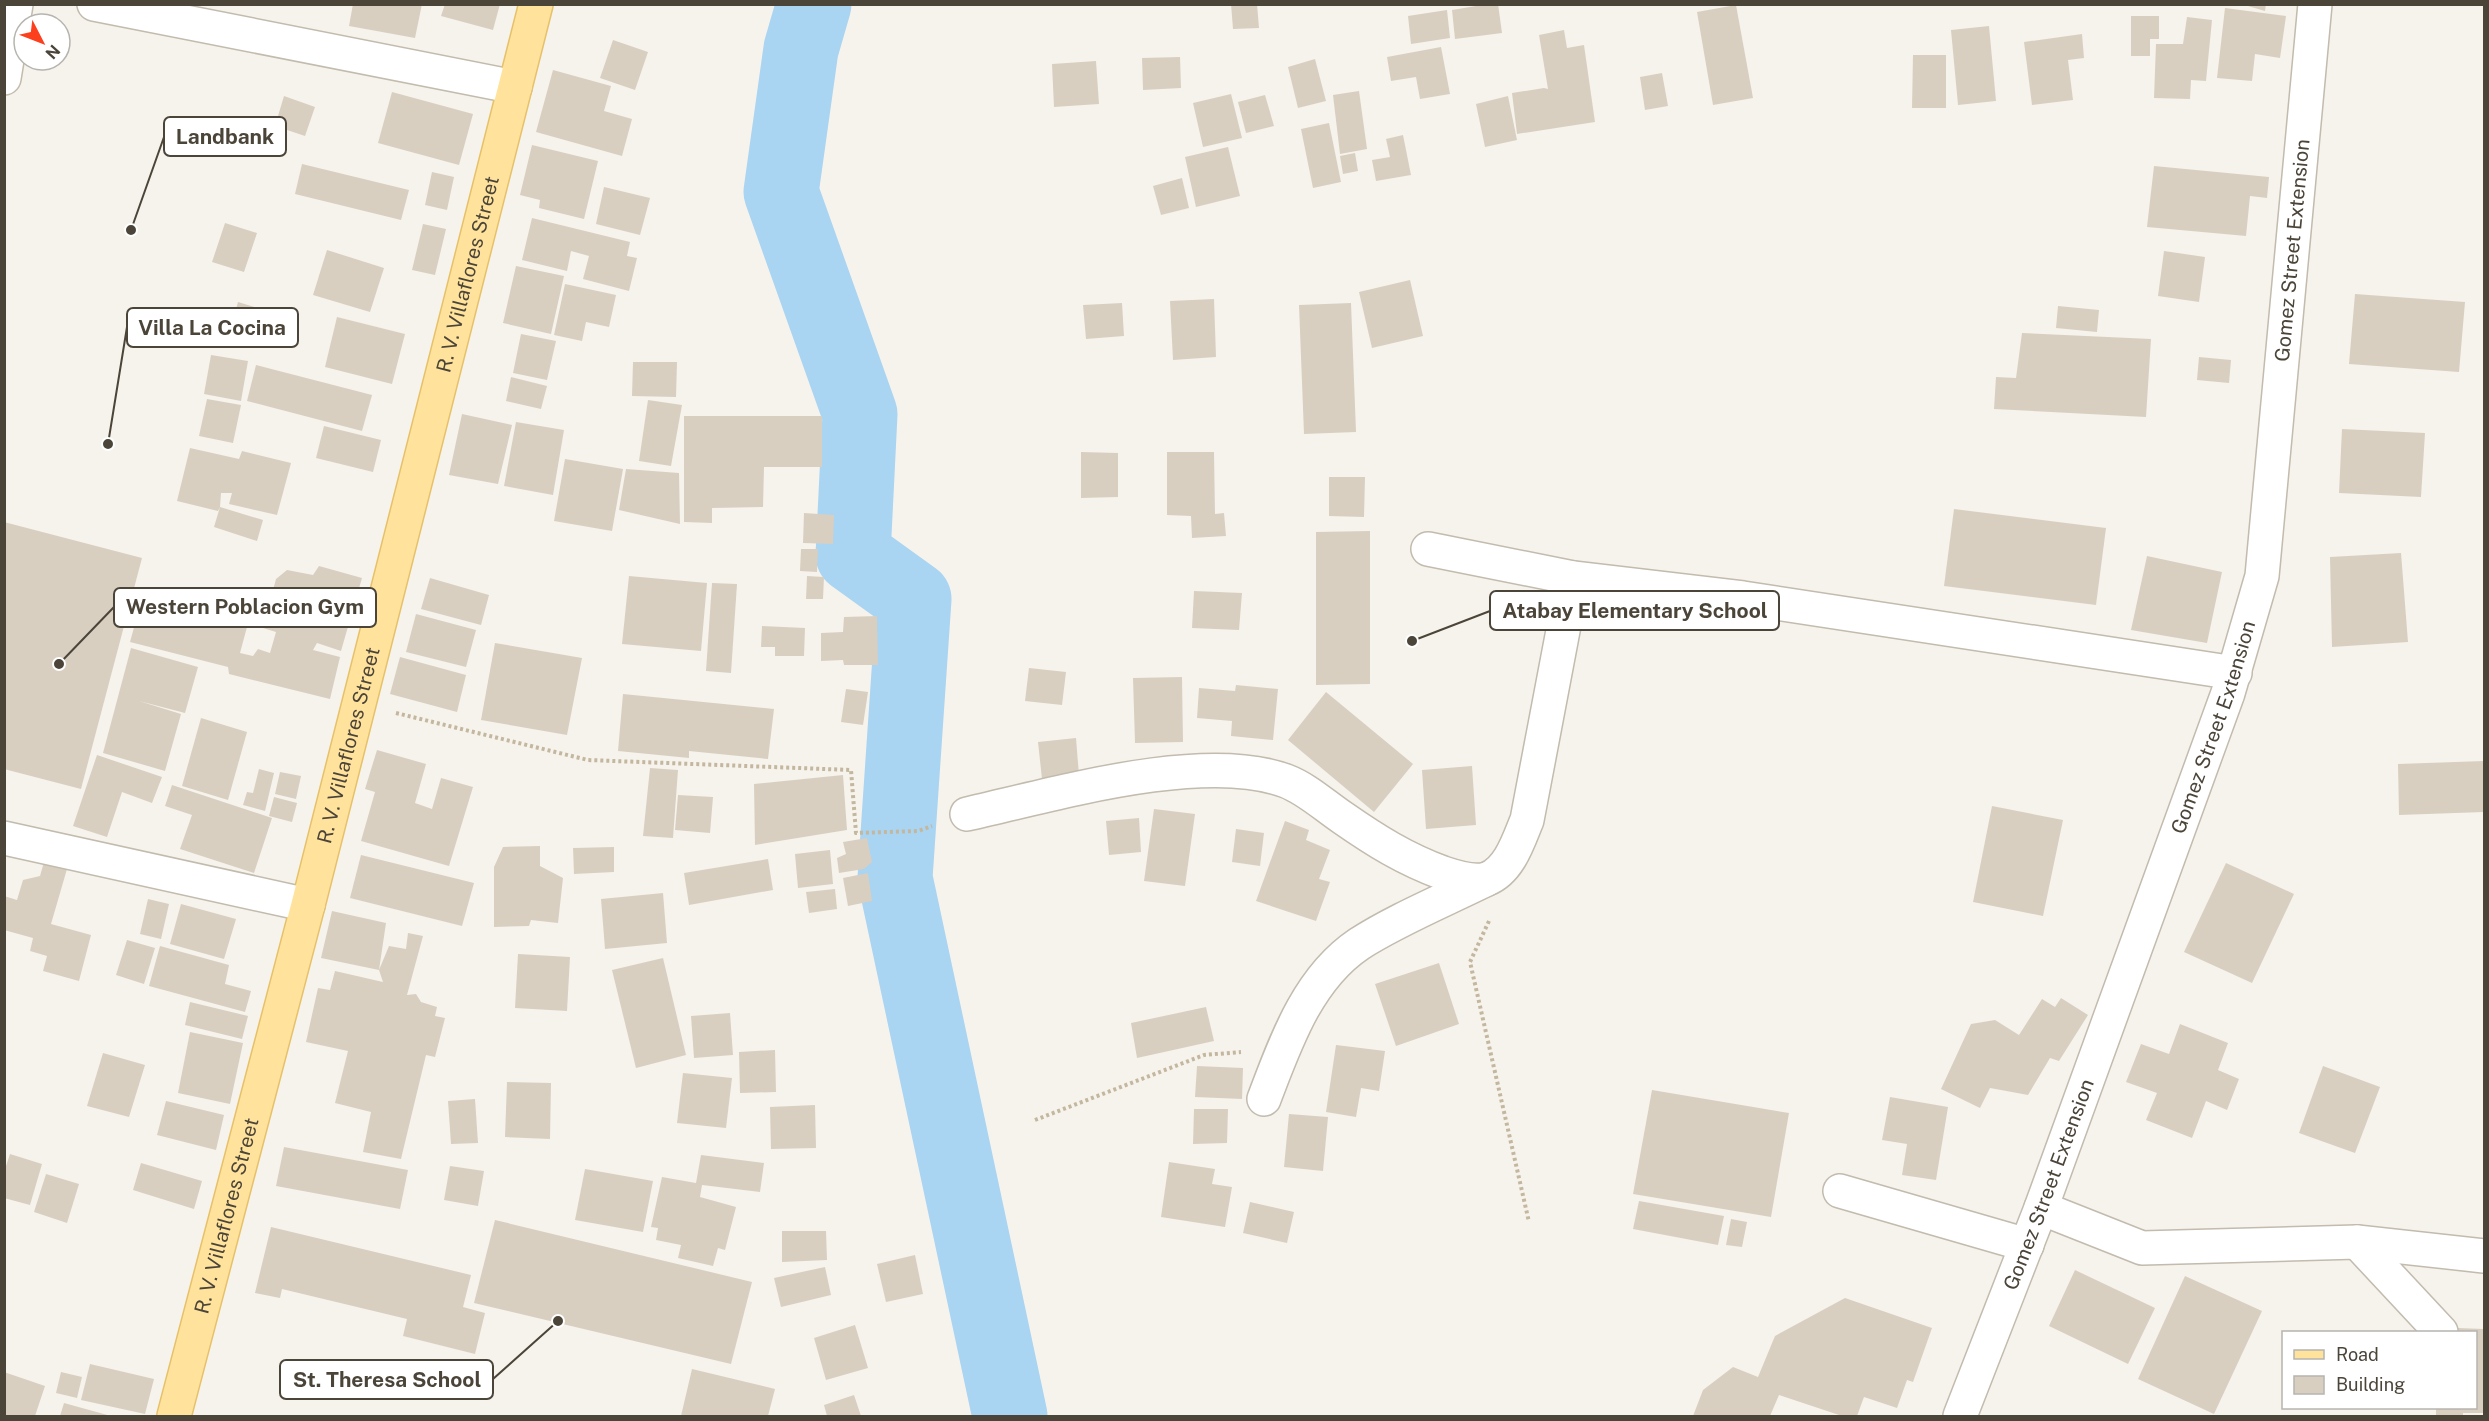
<svg xmlns="http://www.w3.org/2000/svg" width="2489" height="1421" viewBox="0 0 2489 1421" font-family="'Public Sans',sans-serif">
	<rect width="100%" height="100%" fill="#f6f3ec"/>
	<g fill="none" stroke-linecap="round" stroke-linejoin="round">
		<polyline stroke="#a9d4f2" stroke-width="75" points="814,4 801,49 781,192 860,414 853,555 914,599 895,878 1010,1416"/>
	</g>
	<g fill="#d8cfc1">
		<polygon points="353,4 422,4 415,38 349,26"/>
		<polygon points="445,4 500,4 493,30 441,16"/>
		<polygon points="1231,4 1257,4 1259,28 1233,29"/>
		<polygon points="1488,4 1498,4 1502,33 1455,39 1452,10"/>
		<polygon points="2241,4 2266,4 2265,11"/>
		<polygon points="1736,5 1753,98 1713,105 1697,12"/>
		<polygon points="2225,8 2286,16 2280,58 2255,54 2252,81 2217,78"/>
		<polygon points="1447,10 1450,38 1411,44 1408,16"/>
		<polygon points="2131,16 2159,16 2159,39 2150,39 2150,56 2131,56"/>
		<polygon points="2187,17 2212,20 2206,81 2191,80 2190,99 2154,98 2156,44 2183,44"/>
		<polygon points="1989,26 1996,101 1958,105 1951,30"/>
		<polygon points="1564,30 1567,48 1584,45 1595,122 1517,134 1512,93 1544,88 1548,89 1539,35"/>
		<polygon points="2082,34 2084,58 2068,60 2073,100 2032,105 2024,42"/>
		<polygon points="613,40 648,52 635,90 600,78"/>
		<polygon points="1441,47 1450,94 1420,99 1416,77 1391,81 1387,57"/>
		<polygon points="1913,55 1946,55 1946,108 1912,108"/>
		<polygon points="1180,57 1181,88 1143,90 1142,58"/>
		<polygon points="1315,59 1326,101 1298,108 1288,67"/>
		<polygon points="1096,61 1099,104 1054,107 1052,64"/>
		<polygon points="553,70 611,86 604,111 632,119 622,156 536,132"/>
		<polygon points="1662,73 1668,106 1645,110 1640,77"/>
		<polygon points="1359,91 1367,149 1340,154 1333,95"/>
		<polygon points="392,92 473,114 459,165 378,143"/>
		<polygon points="1231,94 1242,138 1203,147 1193,103"/>
		<polygon points="1265,95 1274,126 1246,133 1238,102"/>
		<polygon points="284,96 315,107 305,136 275,126"/>
		<polygon points="1508,96 1517,140 1485,147 1476,104"/>
		<polygon points="1329,123 1341,182 1313,188 1301,129"/>
		<polygon points="1403,135 1411,175 1376,181 1372,160 1390,157 1386,139"/>
		<polygon points="532,145 598,161 584,219 539,208 540,200 520,195"/>
		<polygon points="1228,147 1240,196 1196,207 1185,157"/>
		<polygon points="1355,153 1358,171 1343,174 1340,156"/>
		<polygon points="302,164 409,190 401,220 295,194"/>
		<polygon points="2154,166 2269,177 2267,198 2250,196 2246,236 2147,227"/>
		<polygon points="432,172 454,177 447,210 425,205"/>
		<polygon points="1182,178 1189,208 1161,215 1153,186"/>
		<polygon points="604,187 650,198 640,235 596,224"/>
		<polygon points="532,218 630,242 627,256 637,258 629,291 583,279 589,256 571,251 567,271 522,260"/>
		<polygon points="225,223 257,233 244,272 212,262"/>
		<polygon points="423,224 446,229 435,275 412,270"/>
		<polygon points="327,250 384,268 370,312 313,295"/>
		<polygon points="2164,251 2205,257 2199,302 2158,296"/>
		<polygon points="516,266 564,276 551,334 503,323"/>
		<polygon points="1410,280 1423,336 1372,348 1359,292"/>
		<polygon points="565,284 616,295 609,327 586,322 582,341 554,335"/>
		<polygon points="2355,294 2465,302 2459,372 2349,364"/>
		<polygon points="1214,299 1216,357 1173,360 1170,301"/>
		<polygon points="238,302 288,317 279,348 229,334"/>
		<polygon points="1122,303 1124,336 1086,339 1083,305"/>
		<polygon points="1351,303 1356,432 1304,434 1299,305"/>
		<polygon points="2058,306 2099,310 2097,332 2056,328"/>
		<polygon points="337,317 405,334 392,384 325,367"/>
		<polygon points="2022,333 2151,339 2146,417 1994,409 1996,377 2016,378"/>
		<polygon points="521,334 556,341 547,380 513,373"/>
		<polygon points="211,355 248,361 241,401 204,394"/>
		<polygon points="2199,357 2231,360 2229,383 2197,380"/>
		<polygon points="633,362 677,362 676,397 632,396"/>
		<polygon points="256,365 372,395 362,431 247,401"/>
		<polygon points="511,377 547,386 541,409 506,401"/>
		<polygon points="207,399 241,405 233,443 199,436"/>
		<polygon points="648,400 682,405 671,466 639,461"/>
		<polygon points="462,414 512,425 498,484 449,475"/>
		<polygon points="684,416 822,416 822,467 764,467 763,507 712,508 712,523 684,522"/>
		<polygon points="516,422 564,430 553,495 504,486"/>
		<polygon points="324,426 381,440 373,472 316,458"/>
		<polygon points="2342,429 2425,433 2421,497 2339,493"/>
		<polygon points="190,448 239,459 242,451 291,463 277,515 229,504 232,493 221,493 220,507 263,520 257,541 214,527 220,507 218,511 177,501"/>
		<polygon points="1081,452 1118,453 1118,497 1081,498"/>
		<polygon points="1167,452 1214,452 1215,514 1224,513 1226,536 1192,538 1191,516 1167,515"/>
		<polygon points="565,459 623,469 612,531 554,521"/>
		<polygon points="626,469 679,473 680,524 619,510"/>
		<polygon points="1329,477 1365,477 1364,517 1329,516"/>
		<polygon points="1954,509 2106,528 2096,605 1944,586"/>
		<polygon points="804,513 834,515 833,544 803,543"/>
		<polygon points="4,522 142,558 81,789 4,769"/>
		<polygon points="1370,531 1370,684 1316,685 1316,532"/>
		<polygon points="801,549 818,549 817,572 800,571"/>
		<polygon points="2401,553 2408,642 2332,647 2330,557"/>
		<polygon points="2147,556 2222,572 2207,643 2131,630"/>
		<polygon points="319,566 362,578 341,651 317,643 313,650 340,657 330,699 229,674 228,667 130,642 145,587 198,600 194,614 247,627 240,653 253,656 258,649 270,653 276,632 263,628 276,579 287,570 313,575"/>
		<polygon points="629,576 707,583 701,651 622,644"/>
		<polygon points="807,576 824,577 823,599 806,599"/>
		<polygon points="430,578 489,595 481,625 421,609"/>
		<polygon points="712,583 737,584 731,673 706,671"/>
		<polygon points="1194,591 1242,593 1239,630 1192,628"/>
		<polygon points="416,614 476,630 466,667 406,652"/>
		<polygon points="877,616 878,665 844,665 843,660 821,661 821,633 843,632 844,617"/>
		<polygon points="762,626 805,628 804,656 775,656 775,647 761,647"/>
		<polygon points="495,643 582,658 567,735 481,720"/>
		<polygon points="131,648 198,667 185,713 139,701 181,714 165,771 103,753"/>
		<polygon points="400,657 466,675 457,712 390,694"/>
		<polygon points="1029,668 1066,672 1062,705 1025,701"/>
		<polygon points="1182,677 1183,742 1135,743 1133,678"/>
		<polygon points="1236,685 1278,689 1273,740 1231,736 1232,721 1197,718 1199,688 1235,691"/>
		<polygon points="846,689 868,692 863,725 841,722"/>
		<polygon points="1326,692 1413,764 1374,812 1288,740"/>
		<polygon points="623,694 774,709 768,759 689,751 689,758 618,751"/>
		<polygon points="201,718 247,732 228,800 182,786"/>
		<polygon points="1076,738 1079,775 1042,779 1038,742"/>
		<polygon points="377,750 426,764 415,803 432,809 441,778 473,787 449,866 361,841 375,792 365,789"/>
		<polygon points="97,755 162,777 152,803 122,792 107,837 73,826"/>
		<polygon points="2484,761 2484,812 2399,815 2398,764"/>
		<polygon points="1472,766 1476,825 1426,829 1422,770"/>
		<polygon points="650,768 678,770 673,838 643,836"/>
		<polygon points="259,769 274,773 265,811 243,805 247,792 253,793"/>
		<polygon points="280,772 301,776 296,799 275,794"/>
		<polygon points="843,775 847,830 755,845 754,784"/>
		<polygon points="172,785 272,818 254,873 180,849 192,815 165,806"/>
		<polygon points="678,795 713,797 710,833 675,830"/>
		<polygon points="274,797 297,803 292,822 269,816"/>
		<polygon points="1992,806 2063,820 2043,916 1973,902"/>
		<polygon points="1154,809 1195,814 1185,886 1144,881"/>
		<polygon points="1139,818 1141,852 1109,855 1106,821"/>
		<polygon points="1285,821 1309,830 1306,840 1330,850 1319,879 1330,882 1316,921 1256,901"/>
		<polygon points="1236,829 1264,833 1260,866 1232,862"/>
		<polygon points="867,838 872,862 864,869 839,873 837,858 846,854 843,842"/>
		<polygon points="540,846 540,866 563,878 558,923 531,920 529,926 494,927 494,867 503,847"/>
		<polygon points="614,847 614,872 574,874 573,848"/>
		<polygon points="830,850 833,884 798,888 795,854"/>
		<polygon points="361,855 474,883 462,926 350,898"/>
		<polygon points="768,859 773,890 689,905 684,873"/>
		<polygon points="44,862 67,869 51,924 91,935 79,981 43,971 47,956 30,951 33,938 4,930 4,896 17,900 23,880 40,876"/>
		<polygon points="2226,863 2294,894 2252,983 2184,952"/>
		<polygon points="868,873 872,901 848,906 843,878"/>
		<polygon points="835,889 837,909 809,913 806,892"/>
		<polygon points="663,893 667,943 605,949 601,899"/>
		<polygon points="148,899 169,904 161,939 140,934"/>
		<polygon points="181,904 236,919 224,959 170,944"/>
		<polygon points="332,911 386,923 379,970 389,946 406,949 408,933 423,936 407,995 416,994 421,1002 437,1007 435,1016 445,1018 435,1057 426,1055 401,1159 363,1152 371,1112 335,1103 348,1051 306,1042 318,988 330,990 335,971 383,982 379,970 321,958"/>
		<polygon points="127,940 155,948 144,984 116,975"/>
		<polygon points="160,946 229,965 225,984 251,991 245,1012 149,986"/>
		<polygon points="518,954 570,957 567,1011 515,1008"/>
		<polygon points="663,958 686,1055 636,1068 612,970"/>
		<polygon points="1439,963 1459,1024 1396,1046 1375,984"/>
		<polygon points="2061,998 2088,1015 2059,1061 2050,1058 2028,1095 1990,1088 1980,1108 1941,1089 1971,1024 1995,1020 2019,1035 2042,999 2055,1007"/>
		<polygon points="190,1002 248,1016 242,1039 185,1025"/>
		<polygon points="1206,1007 1214,1041 1137,1058 1131,1023"/>
		<polygon points="730,1013 733,1055 694,1058 691,1016"/>
		<polygon points="2180,1024 2228,1043 2218,1070 2239,1079 2227,1110 2206,1101 2192,1138 2146,1120 2157,1093 2126,1082 2141,1044 2169,1054"/>
		<polygon points="190,1032 243,1043 230,1104 178,1093"/>
		<polygon points="1336,1045 1385,1051 1379,1091 1361,1088 1356,1117 1326,1112"/>
		<polygon points="775,1050 776,1092 740,1093 739,1052"/>
		<polygon points="103,1053 145,1065 129,1117 87,1106"/>
		<polygon points="1197,1066 1243,1068 1242,1099 1195,1097"/>
		<polygon points="2323,1066 2380,1087 2355,1153 2299,1133"/>
		<polygon points="683,1073 732,1078 726,1128 677,1123"/>
		<polygon points="507,1082 551,1083 550,1139 505,1137"/>
		<polygon points="1652,1090 1789,1113 1771,1217 1633,1194"/>
		<polygon points="1890,1097 1948,1107 1936,1180 1902,1175 1907,1144 1882,1140"/>
		<polygon points="475,1099 478,1143 451,1144 448,1101"/>
		<polygon points="166,1101 224,1115 216,1150 157,1135"/>
		<polygon points="815,1105 816,1148 771,1149 770,1107"/>
		<polygon points="1194,1109 1228,1109 1227,1143 1193,1144"/>
		<polygon points="1289,1114 1328,1117 1323,1171 1284,1167"/>
		<polygon points="284,1147 408,1170 400,1209 276,1186"/>
		<polygon points="10,1154 42,1164 30,1205 4,1198 4,1172"/>
		<polygon points="701,1155 764,1163 760,1192 702,1185 700,1197 736,1207 725,1250 718,1248 713,1266 678,1258 681,1245 656,1240 658,1228 651,1227 662,1177 696,1183"/>
		<polygon points="1169,1162 1215,1169 1212,1184 1232,1187 1225,1227 1161,1217"/>
		<polygon points="141,1163 202,1181 194,1209 133,1190"/>
		<polygon points="450,1166 484,1171 478,1206 444,1200"/>
		<polygon points="585,1169 653,1181 643,1232 575,1220"/>
		<polygon points="46,1174 79,1184 67,1223 34,1212"/>
		<polygon points="1639,1201 1724,1216 1718,1245 1633,1229"/>
		<polygon points="1250,1202 1294,1212 1287,1243 1243,1233"/>
		<polygon points="1731,1219 1747,1222 1742,1247 1726,1245"/>
		<polygon points="495,1220 752,1282 731,1364 474,1303"/>
		<polygon points="271,1227 471,1275 463,1307 485,1313 475,1354 403,1336 407,1319 282,1289 280,1298 255,1293"/>
		<polygon points="782,1231 826,1231 827,1260 782,1262"/>
		<polygon points="915,1255 923,1294 886,1302 877,1264"/>
		<polygon points="825,1267 831,1295 781,1307 774,1278"/>
		<polygon points="2075,1270 2155,1308 2128,1364 2049,1326"/>
		<polygon points="2185,1276 2262,1311 2214,1414 2138,1379"/>
		<polygon points="1845,1298 1932,1328 1913,1382 1907,1380 1897,1408 1864,1397 1857,1416 1842,1416 1779,1395 1770,1416 1693,1416 1703,1390 1733,1367 1758,1377 1775,1336"/>
		<polygon points="855,1325 868,1368 826,1380 814,1338"/>
		<polygon points="2458,1328 2484,1329 2484,1413 2463,1413 2463,1416 2436,1416 2436,1408 2476,1408 2476,1332 2458,1332"/>
		<polygon points="90,1364 154,1379 145,1414 81,1400"/>
		<polygon points="692,1369 775,1389 768,1416 681,1416"/>
		<polygon points="4,1372 45,1386 35,1416 4,1416"/>
		<polygon points="61,1372 82,1377 77,1398 56,1393"/>
		<polygon points="854,1395 861,1416 827,1416 824,1405"/>
		<polygon points="64,1403 111,1416 60,1416"/>
	</g>
	<g fill="none" stroke-linecap="round" stroke-linejoin="round">
		<defs>
			<g id="minor">
				<polyline points="94,4 515,87"/>
				<polyline points="4,78 16,4"/>
				<polyline points="1428,549 1573,578 1743,598 2235,673"/>
				<path d="M967 814C1052 795 1204 750 1286 781 1307 789 1325 806 1343 818 1376 841 1405 859 1443 873 1455 877 1474 883 1487 879 1510 870 1519 839 1527 820L1573 578"/>
				<polyline points="4,838 308,905"/>
				<path d="M1264 1099C1285 1044 1307 979 1359 944 1396 920 1447 899 1487 879"/>
				<polyline points="1840,1191 2027,1245"/>
				<polyline points="2041,1208 2142,1248 2357,1242 2484,1256"/>
				<polyline points="2357,1242 2441,1332"/>
				<path id="s1" d="M1960 1416 2041 1208 2228 693 2262 576 2315 4"/>
			</g>
			<g id="major">
				<path id="s2" d="M174 1416 308 905 536 4"/>
			</g>
		</defs>
		<use href="#minor" stroke="#c2bbae" stroke-width="36"/>
		<use href="#major" stroke="#e6c16a" stroke-width="36"/>
		<g stroke="#c4b79f" stroke-width="4" stroke-dasharray="3 3" stroke-linecap="butt">
			<polyline points="396,713 588,760 851,770 856,833 918,831 932,826"/>
			<polyline points="1489,921 1470,962 1529,1222"/>
			<polyline points="1035,1120 1204,1055 1241,1052"/>
		</g>
		<use href="#minor" stroke="#fff" stroke-width="33"/>
		<use href="#major" stroke="#ffe39c" stroke-width="33"/>
	</g>
	<g text-anchor="middle" dominant-baseline="central" stroke-width="5" stroke-linejoin="round" paint-order="stroke">
		<g font-size="20" fill="#4b4439" stroke="#fff">
			<text stroke="none"><textPath href="#s1" startOffset="1220">Gomez Street Extension</textPath></text>
			<text stroke="none"><textPath href="#s2" startOffset="1179">R. V. Villaflores Street</textPath></text>
			<text stroke="none"><textPath href="#s1" startOffset="734">Gomez Street Extension</textPath></text>
			<text stroke="none"><textPath href="#s2" startOffset="693">R. V. Villaflores Street</textPath></text>
			<text stroke="none"><textPath href="#s1" startOffset="248">Gomez Street Extension</textPath></text>
			<text stroke="none"><textPath href="#s2" startOffset="207">R. V. Villaflores Street</textPath></text>
		</g>
	</g>
	<path fill="none" stroke="#4b4439" stroke-width="2" d="M131 230L164 137M108 444L127 327M59 664L114 607M1412 641L1490 611M558 1321L493 1379"/>
	<g fill="#4b4439" stroke="#fff" stroke-width="2">
		<circle cx="131" cy="230" r="6"/>
		<circle cx="108" cy="444" r="6"/>
		<circle cx="59" cy="664" r="6"/>
		<circle cx="1412" cy="641" r="6"/>
		<circle cx="558" cy="1321" r="6"/>
	</g>
	<g fill="#fff" stroke="#4b4439" stroke-width="2">
		<rect x="164" y="117" width="122" height="39" rx="6"/>
		<rect x="127" y="308" width="171" height="39" rx="6"/>
		<rect x="114" y="588" width="262" height="39" rx="6"/>
		<rect x="1490" y="591" width="289" height="39" rx="6"/>
		<rect x="280" y="1360" width="213" height="39" rx="6"/>
	</g>
	<g font-size="21" text-anchor="middle" font-weight="bold" fill="#4b4439">
		<text x="225" y="144">Landbank</text>
		<text x="212" y="335">Villa La Cocina</text>
		<text x="245" y="614">Western Poblacion Gym</text>
		<text x="1635" y="618">Atabay Elementary School</text>
		<text x="387" y="1387">St. Theresa School</text>
	</g>
	<rect width="2489" height="1421" fill="none" stroke="#4b4439" stroke-width="12"/>
	<rect x="2282" y="1331" width="195" height="78" fill="#ffffff" stroke="#b7b4b0" stroke-width="1.5"/>
	<rect x="2294" y="1350" width="30" height="9" fill="#ffe39c" stroke="#b7b4b0" stroke-width="1.5"/>
	<text x="2336" y="1361" font-size="18" fill="#4b4439">Road</text>
	<rect x="2294" y="1376" width="30" height="18" fill="#d8cfc1" stroke="#b7b4b0" stroke-width="1.5"/>
	<text x="2336" y="1391" font-size="18" fill="#4b4439">Building</text>
	<g transform="translate(42 42) rotate(132)"><circle r="28" fill="#ffffff" stroke="#b7b4b0" stroke-width="1.5"/>
	<path d="M0-4.5L10 22L0 15L-10 22Z" fill="#fc3f1d"/>
	<text y="-9" font-size="16" font-weight="bold" text-anchor="middle" fill="#4b4439">N</text>
	</g>
</svg>
